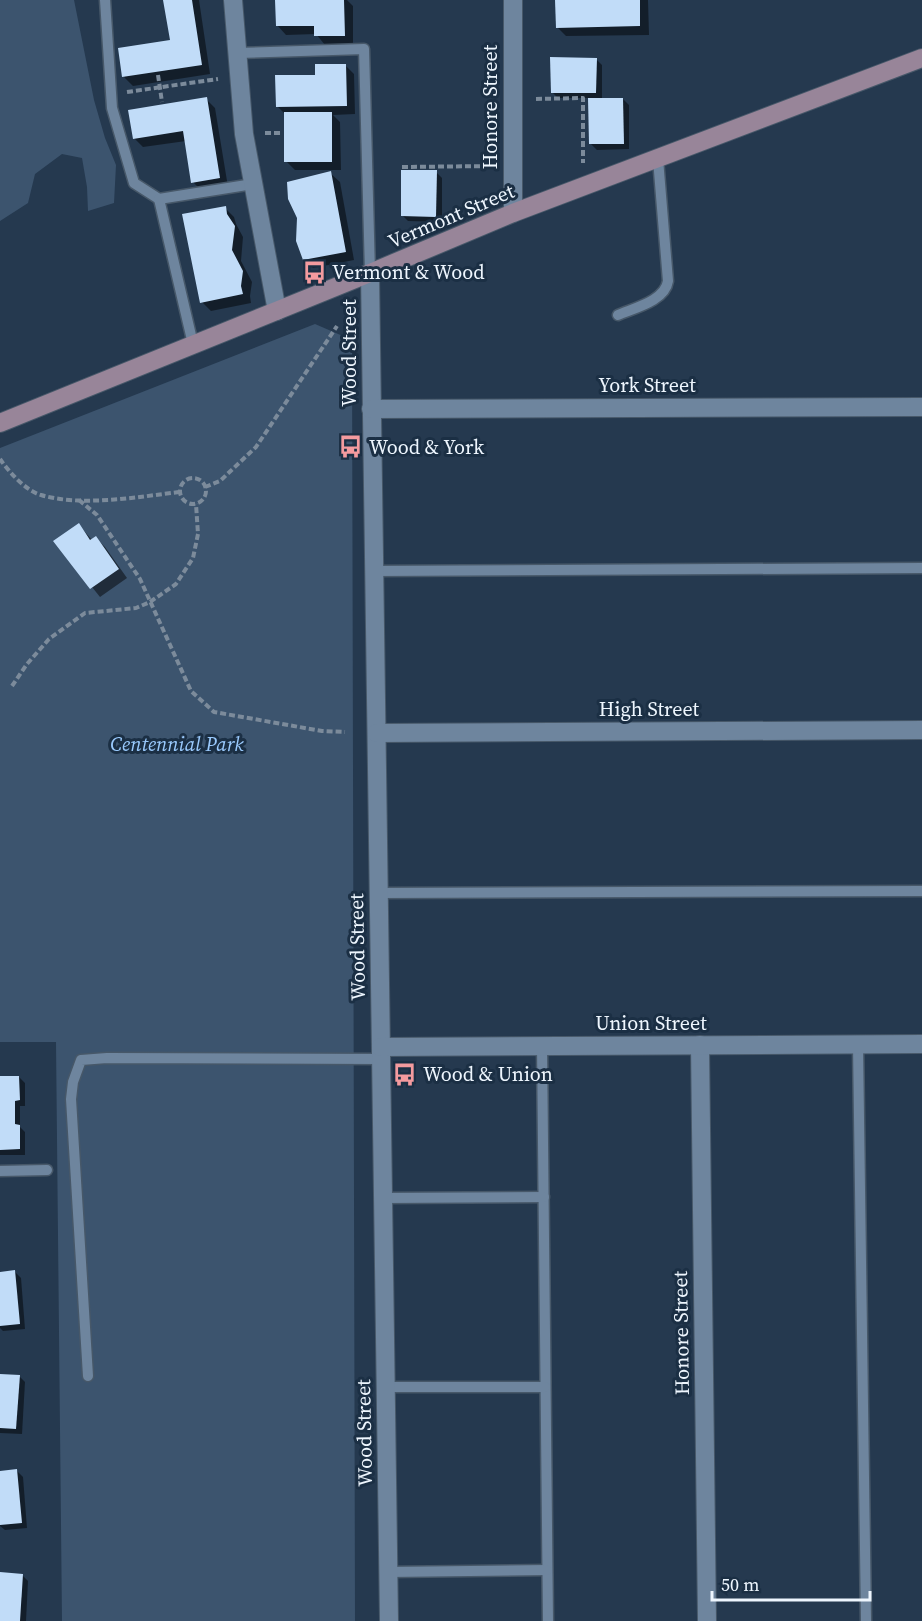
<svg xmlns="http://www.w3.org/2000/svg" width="922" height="1621" viewBox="0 0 922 1621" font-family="'Source Serif 4',serif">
	<rect width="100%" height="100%" fill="#25394f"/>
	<g fill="#3c546e">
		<polygon points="0,0 74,0 94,100 105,138 116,165 114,203 88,211 87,187 82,158 62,154 35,174 28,203 0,221"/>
		<polygon points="315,324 352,340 355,1621 62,1621 56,1042 0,1042 0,448"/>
	</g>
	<g fill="#0007">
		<polygon points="165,0 199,0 210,74 133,86 124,77 171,42"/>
		<polygon points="277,0 347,0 353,6 353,45 325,45 316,34 286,35 277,25"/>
		<polygon points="557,0 648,0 649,35 566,36 557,27"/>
		<polygon points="596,59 602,65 602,99 623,99 629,105 629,149 597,150 591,144 590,98 558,98 552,92"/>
		<polygon points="345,65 354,74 355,114 333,115 340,122 341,170 295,170 286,161 285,114 277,106 317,76"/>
		<polygon points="206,99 215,108 228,187 202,191 193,182 186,141 143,147 134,138"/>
		<polygon points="436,172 442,178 442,222 408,221 402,215"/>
		<polygon points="330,173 340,182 354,260 313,268 304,259"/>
		<polygon points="225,208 234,217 236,224 243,237 241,261 252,282 250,296 251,303 211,311 202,302"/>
		<polygon points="79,525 92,540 96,538 105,547 127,578 100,597 56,542"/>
		<polygon points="19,1077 25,1083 25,1106 20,1106 20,1127 25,1132 25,1155 0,1155 0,1078"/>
		<polygon points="15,1272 21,1278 25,1329 3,1331 0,1328 0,1273"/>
		<polygon points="0,1375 19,1376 25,1382 22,1434 0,1433"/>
		<polygon points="17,1471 23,1477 27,1528 5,1530 0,1526 0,1472"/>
		<polygon points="22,1575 28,1581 26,1621 0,1621 0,1578"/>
	</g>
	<g fill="#c1dcf8">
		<polygon points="163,0 192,0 202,65 122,77 118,48 170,40"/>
		<polygon points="275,0 344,0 345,36 314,36 314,26 276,26"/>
		<polygon points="555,0 640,0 640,26 556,28"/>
		<polygon points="550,57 597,58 596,93 551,93"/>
		<polygon points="315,64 346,64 347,106 276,107 275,75 315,75"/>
		<polygon points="207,97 220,178 191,183 183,131 133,139 128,110"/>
		<polygon points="588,98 623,98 624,144 589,144"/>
		<rect x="284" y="112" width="48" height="50"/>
		<polygon points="401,170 437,170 436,217 401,216"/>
		<polygon points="331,171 346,252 303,260 296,241 297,218 288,199 287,182"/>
		<polygon points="226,206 227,214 235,226 232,250 243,271 241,286 243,294 200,303 182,214"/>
		<polygon points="79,523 90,540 96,536 119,569 90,589 53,541"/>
		<polygon points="0,1076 19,1076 20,1100 15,1101 15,1124 20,1125 20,1149 0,1150"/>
		<polygon points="15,1270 20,1324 0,1326 0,1272"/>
		<polygon points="0,1374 20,1375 16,1429 0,1428"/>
		<polygon points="17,1469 22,1523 0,1525 0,1471"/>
		<polygon points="0,1572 23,1574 20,1621 0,1621"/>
	</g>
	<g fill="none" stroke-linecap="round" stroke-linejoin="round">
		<defs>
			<g id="lane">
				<polyline points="105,0 112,108 134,183 159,199"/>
				<polyline points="237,53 364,49 370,273"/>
				<path d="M618 315C634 308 665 301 668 281L658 159"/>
				<polyline points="193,344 159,199 253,184"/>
				<polyline points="374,571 922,568"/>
				<polyline points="379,893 922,891"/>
				<polyline points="858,1045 866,1621"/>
				<polyline points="542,1046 548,1621"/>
				<polyline points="0,1171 47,1170"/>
				<polyline points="383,1198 544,1197"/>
				<polyline points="88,1376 71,1099 73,1082 81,1060 107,1058 381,1059"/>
				<polyline points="385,1387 545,1387"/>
				<polyline points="388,1572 547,1570"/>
			</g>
			<g id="street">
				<polyline points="233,0 244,134 277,311"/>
				<polyline points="513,0 513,213"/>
				<polyline points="370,273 389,1621"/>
				<polyline points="371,409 922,407"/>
				<polyline points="377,733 922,730"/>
				<polyline points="700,1045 707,1621"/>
				<polyline points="381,1047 922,1044"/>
			</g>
			<polyline id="secondary" points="0,423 370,273 513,213 922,58"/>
		</defs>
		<use href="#lane" stroke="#475869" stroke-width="13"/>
		<use href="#street" stroke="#475869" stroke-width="20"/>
		<use href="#secondary" stroke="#475869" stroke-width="20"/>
		<g stroke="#7c8b9b" stroke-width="4" stroke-dasharray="6 3" stroke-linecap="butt">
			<polyline points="158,75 162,102"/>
			<polyline points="127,92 218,79"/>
			<polyline points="536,99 583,98 583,163"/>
			<polyline points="265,133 280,133"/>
			<polyline points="402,167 493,166"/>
			<path d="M0 459C9 472 26 491 41 495 81 507 138 497 179 492"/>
			<circle cx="193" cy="491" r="13"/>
			<polyline points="205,487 220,481 256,447 337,326"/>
			<polyline points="79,500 97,515 140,579 191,691 214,712 322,731 345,732"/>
			<polyline points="12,686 27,664 49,639 85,613 136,608 150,602 176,584 193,558 198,534 196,504"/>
		</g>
		<use href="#lane" stroke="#6e859e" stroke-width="10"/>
		<use href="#street" stroke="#6e859e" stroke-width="18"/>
		<use href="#secondary" stroke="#988599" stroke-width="18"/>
	</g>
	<defs>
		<symbol id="bus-bare" viewBox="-9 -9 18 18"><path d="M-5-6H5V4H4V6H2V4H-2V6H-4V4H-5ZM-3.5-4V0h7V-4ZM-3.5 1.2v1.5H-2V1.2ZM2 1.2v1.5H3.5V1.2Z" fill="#f49b9f" stroke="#1b2f44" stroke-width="2.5" paint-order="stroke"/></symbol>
	</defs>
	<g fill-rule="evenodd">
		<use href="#bus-bare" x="298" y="256" width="33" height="33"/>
		<use href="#bus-bare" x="334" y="430" width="33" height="33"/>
		<use href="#bus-bare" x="388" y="1058" width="33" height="33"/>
	</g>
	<g text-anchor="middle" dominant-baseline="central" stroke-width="6" stroke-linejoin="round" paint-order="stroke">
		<g font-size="20" fill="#eef6fe" stroke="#1b2f44">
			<text transform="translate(490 107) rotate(-90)">Honore Street</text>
			<text transform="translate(451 216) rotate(-23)">Vermont Street</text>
			<text transform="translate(349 353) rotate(-90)">Wood Street</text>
			<text x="647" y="385">York Street</text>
			<text x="649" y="709">High Street</text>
			<text transform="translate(357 947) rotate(-91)">Wood Street</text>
			<text x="651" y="1023">Union Street</text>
			<text transform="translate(681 1333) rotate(-91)">Honore Street</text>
			<text transform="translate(364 1433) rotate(-91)">Wood Street</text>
		</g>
		<g font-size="20" fill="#eef6fe" stroke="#1b2f44" text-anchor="start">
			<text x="332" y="272">Vermont &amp; Wood</text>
			<text x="369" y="447">Wood &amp; York</text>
			<text x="423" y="1074">Wood &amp; Union</text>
		</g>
		<g font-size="20" font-style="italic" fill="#9acafd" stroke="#1b2f44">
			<text x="177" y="744">Centennial Park</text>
		</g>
	</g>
	<path d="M712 1591v9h158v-9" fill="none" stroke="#eef6fe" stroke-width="3"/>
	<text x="721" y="1591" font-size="18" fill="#eef6fe" stroke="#1b2f44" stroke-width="4.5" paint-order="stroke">50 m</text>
</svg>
